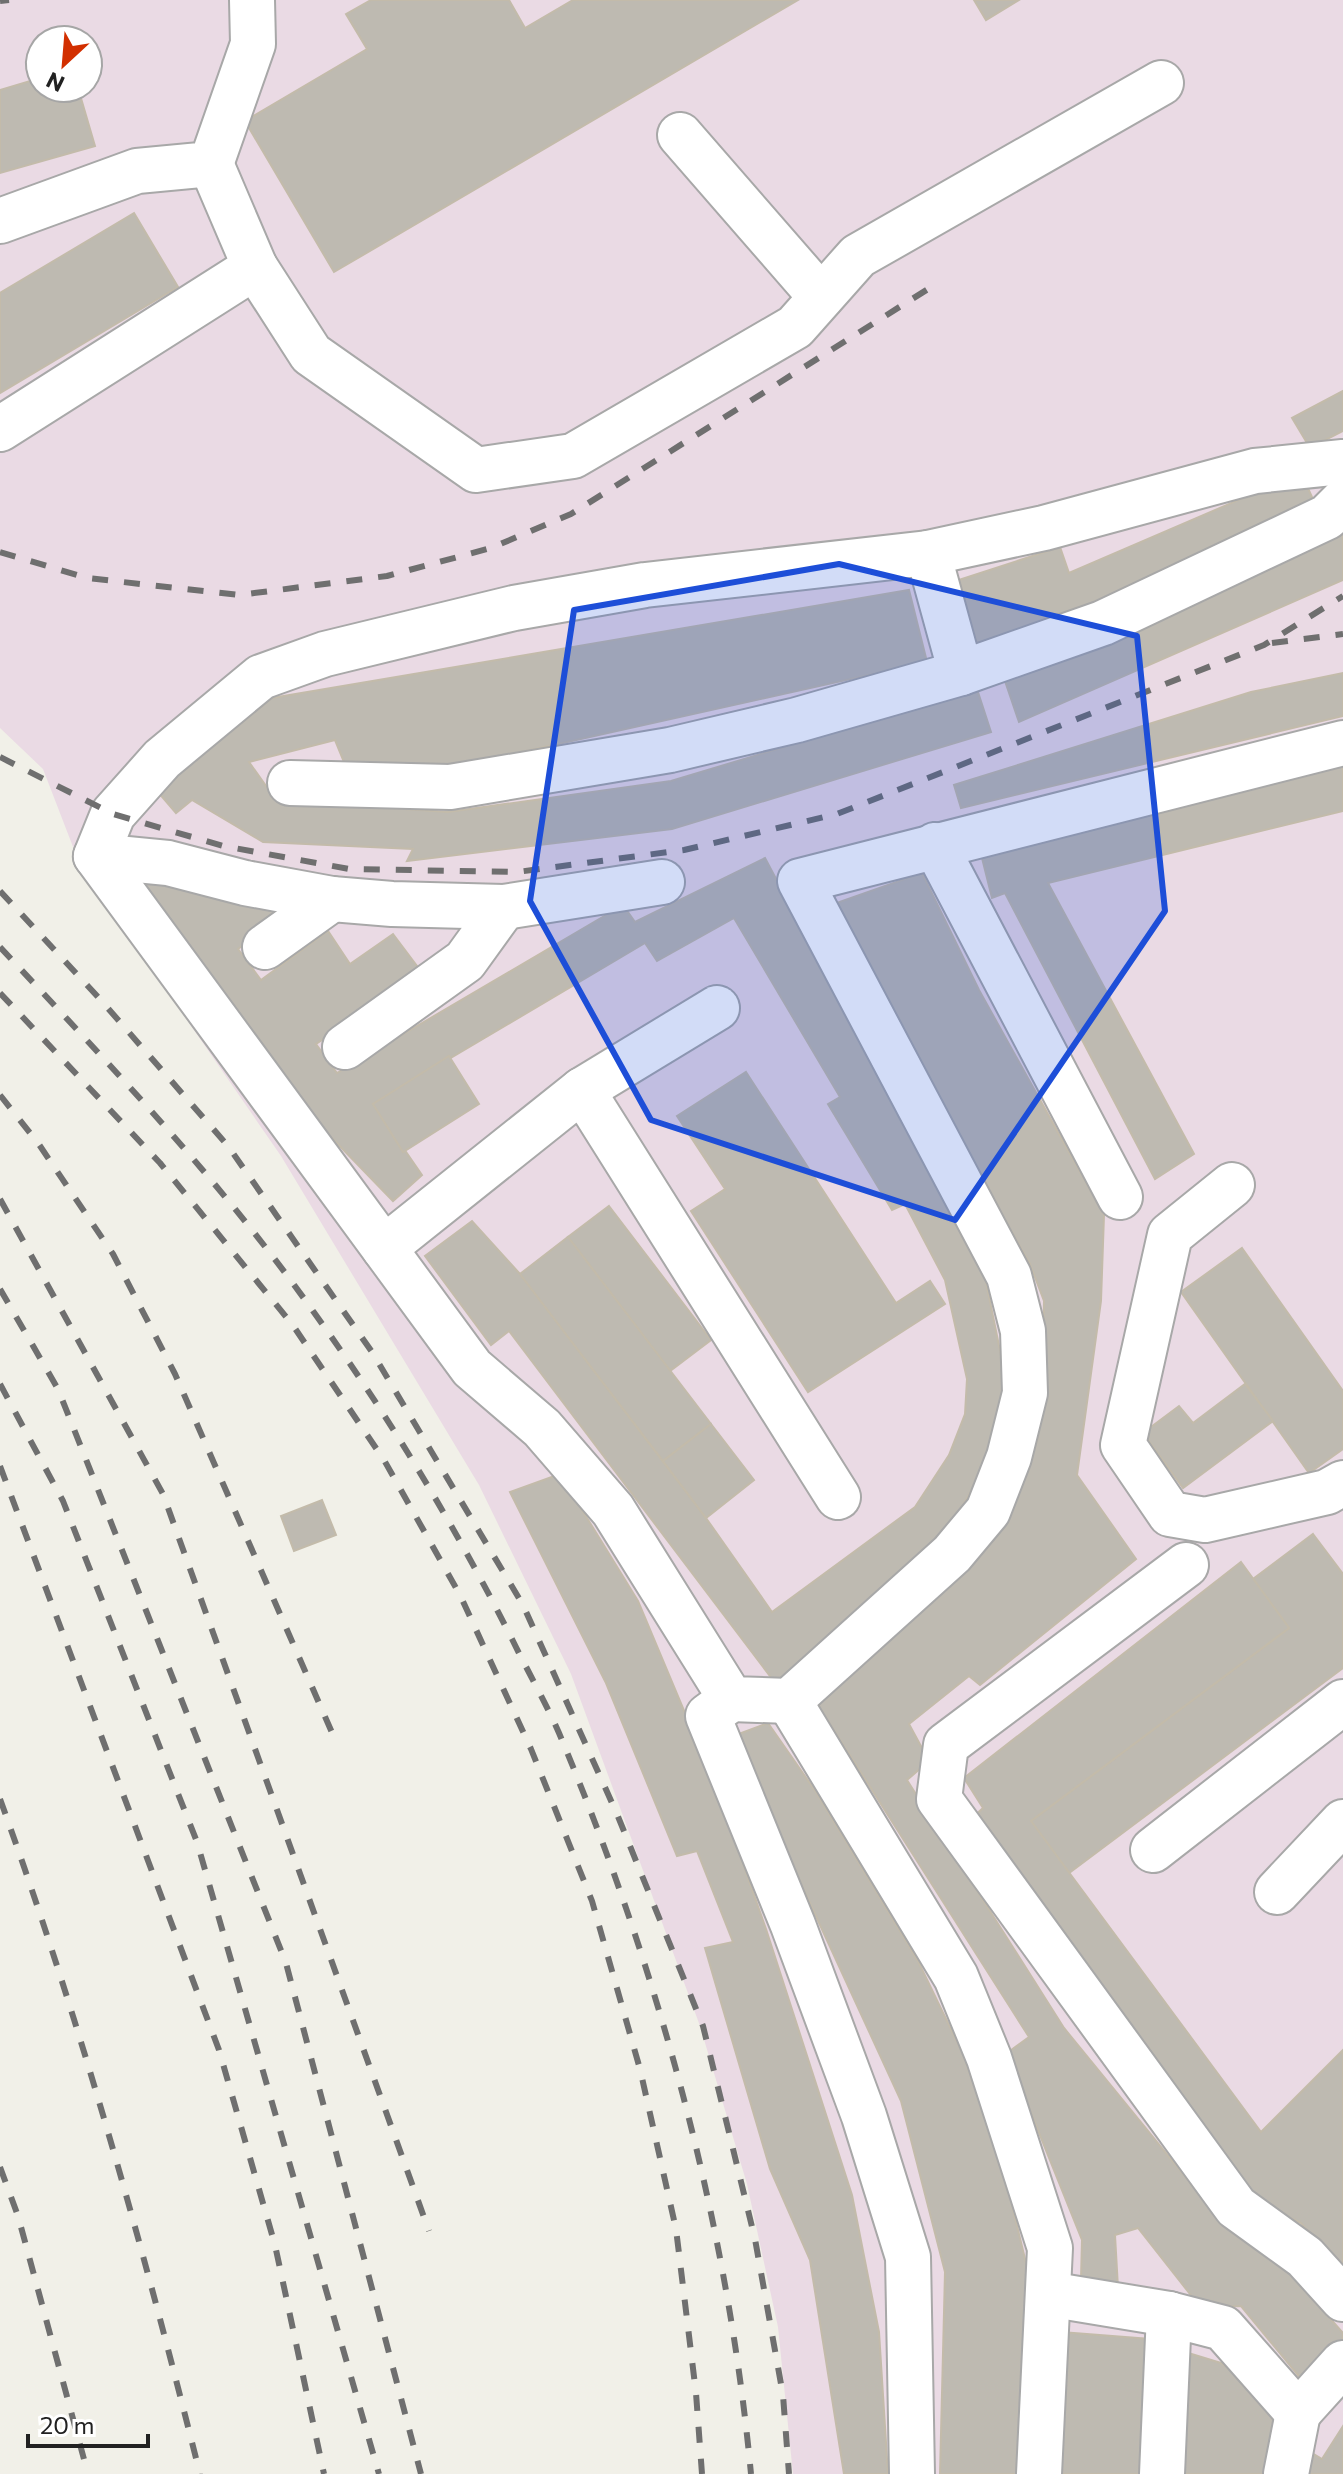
<svg xmlns="http://www.w3.org/2000/svg" width="1343" height="2474" viewBox="0 0 1343 2474" font-family="Commissioner,sans-serif">
	<rect width="100%" height="100%" fill="#f1f0e8"/>
	<path fill="#eadae4" fill-rule="evenodd" d="M0 0H1343V2474H793L778 2327 747 2184 700 2026 571 1674 479 1485 281 1156 80 865 43 769 0 728ZM40 40H88V88H40Z"/>
	<g fill="#bebab1" stroke="#c3bbaa" stroke-width="2">
		<polygon points="371,0 509,0 525,28 573,0 798,0 334,272 245,121 367,49 346,14"/>
		<polygon points="974,0 1019,0 986,20"/>
		<polygon points="40,78 40,88 78,88 95,146 0,173 0,90"/>
		<polygon points="134,213 178,287 0,393 0,293"/>
		<polygon points="1343,391 1343,431 1310,448 1292,418"/>
		<polygon points="1301,473 1317,508 1115,604 978,647 959,580 1060,547 1069,573"/>
		<polygon points="1343,523 1343,580 1019,722 1004,678"/>
		<polygon points="909,590 927,662 450,768 346,767 335,740 249,762 276,800 448,812 671,781 977,689 991,732 672,829 407,861 413,849 263,842 192,800 176,813 157,791 272,698"/>
		<polygon points="1343,673 1343,716 961,808 954,785 1251,692"/>
		<polygon points="1343,757 1343,811 1048,883 1194,1154 1155,1179 1005,893 992,898 981,854"/>
		<polygon points="765,858 984,1272 1005,1375 1000,1424 982,1472 947,1533 776,1684 509,1331 491,1345 425,1256 472,1221 520,1274 706,1518 772,1612 915,1507 949,1455 965,1414 967,1379 945,1280 905,1204 892,1210 828,1104 840,1097 734,918 657,961 645,943 373,1104 422,1175 393,1201 331,1137 136,883 172,873 287,913 238,949 261,980 328,931 350,964 393,934 423,974 316,1044 337,1073 623,905 635,922"/>
		<polygon points="922,873 979,990 1104,1215 1101,1301 1077,1475 1136,1559 980,1685 969,1676 909,1724 929,1761 907,1780 1064,2028 1223,2223 1289,2272 1343,2333 1343,2340 1302,2380 1241,2306 1201,2308 1138,2228 1115,2235 1118,2288 1081,2279 1082,2240 1007,2053 1029,2037 816,1702 1015,1498 1037,1441 1042,1405 1044,1301 1030,1264 828,906"/>
		<polygon points="449,1056 479,1104 403,1152 373,1104"/>
		<polygon points="746,1072 896,1303 930,1281 945,1304 808,1392 691,1211 725,1189 677,1116"/>
		<polygon points="609,1206 711,1340 670,1371 568,1237"/>
		<polygon points="568,1237 711,1424 663,1461 520,1274"/>
		<polygon points="1242,1248 1343,1391 1343,1449 1309,1473 1181,1292"/>
		<polygon points="1245,1384 1273,1421 1183,1488 1143,1433 1179,1406 1193,1423"/>
		<polygon points="711,1424 754,1480 706,1518 663,1461"/>
		<polygon points="560,1474 638,1601 714,1782 766,1929 852,2195 879,2332 888,2474 844,2474 810,2260 770,2169 705,1948 733,1942 697,1851 677,1856 606,1683 510,1492"/>
		<polygon points="322,1500 336,1535 294,1551 281,1516"/>
		<polygon points="1313,1534 1343,1574 1343,1668 1069,1873 1031,1821 1289,1628 1253,1579"/>
		<polygon points="1241,1562 1289,1628 1031,1821 1261,2132 1343,2050 1343,2271 1301,2223 1247,2196 971,1819 983,1808 964,1778"/>
		<polygon points="768,1723 816,1792 918,1961 962,2052 1001,2160 1027,2267 1020,2474 940,2474 945,2272 901,2101 733,1736"/>
		<polygon points="1061,2332 1150,2339 1142,2474 1054,2474"/>
		<polygon points="1185,2352 1221,2363 1279,2406 1271,2474 1180,2474"/>
		<polygon points="1343,2426 1343,2474 1300,2474 1307,2450 1322,2459"/>
	</g>
	<g fill="none" stroke-linecap="round" stroke-linejoin="round">
		<defs>
			<g id="minor">
				<polyline points="680,135 821,297"/>
				<polyline points="0,221 137,171 211,164 253,44 252,0"/>
				<polyline points="255,267 311,354 476,470 573,456 795,327 858,256 1161,83"/>
				<polyline points="0,429 255,267 211,164"/>
				<polyline points="1343,462 1255,471 1044,528 928,553 645,585 514,608 325,654 261,677 162,759 113,814 96,856 472,1368 542,1428 613,1510 731,1699 789,1701 952,1554 988,1511 1009,1457 1025,1393 1023,1331 1009,1276 800,881 1343,743"/>
				<polyline points="928,553 961,673"/>
				<polyline points="290,783 450,787 670,750 797,720 961,673 1103,623 1327,517 1343,501"/>
				<polyline points="935,845 1120,1197"/>
				<polyline points="96,856 168,863 245,883 332,899 392,904 504,907 662,882"/>
				<polyline points="265,947 332,899"/>
				<polyline points="345,1047 465,961 504,907"/>
				<polyline points="582,1090 717,1008"/>
				<polyline points="1232,1185 1170,1235 1123,1445 1170,1514 1205,1520 1327,1492 1343,1483"/>
				<polyline points="384,1248 582,1090 838,1497"/>
				<polyline points="1186,1565 946,1745 939,1799 1236,2207 1305,2257 1343,2299"/>
				<polyline points="731,1699 708,1716 793,1925 864,2116 908,2257 912,2474"/>
				<polyline points="789,1701 956,1977 989,2058 1050,2248 1039,2474"/>
				<polyline points="1153,1850 1343,1702"/>
				<polyline points="1277,1892 1343,1822"/>
				<polyline points="1048,2294 1169,2314"/>
				<polyline points="1162,2474 1169,2314 1223,2328 1298,2413 1343,2363"/>
				<polyline points="1286,2474 1298,2413"/>
			</g>
		</defs>
		<use href="#minor" stroke="#a8a8a8" stroke-width="48"/>
		<use href="#minor" stroke="#fff" stroke-width="44"/>
		<g stroke="#6f6f6f" stroke-width="6" stroke-dasharray="16 16" stroke-linecap="butt">
			<polyline points="0,1 9,0"/>
			<polyline points="0,552 87,578 239,595 387,576 491,548 571,514 928,289"/>
			<polyline points="1272,643 1343,634"/>
			<polyline points="0,757 113,814 223,846 349,869 517,872 684,850 837,814 1264,645 1343,596"/>
			<polyline points="0,891 99,998 228,1146 372,1352 523,1605 617,1814 703,2026 755,2239 783,2395 789,2474"/>
			<path d="M0 947C109 1064 220 1180 313 1311 388 1415 454 1524 512 1639 527 1670 545 1701 559 1733 658 1968 727 2219 751 2474"/>
			<polyline points="0,993 160,1163 292,1324 384,1460 460,1595 531,1749 592,1901 640,2069 676,2229 696,2393 702,2474"/>
			<polyline points="0,1095 38,1143 113,1254 175,1374 337,1744"/>
			<polyline points="0,1199 163,1494 429,2231"/>
			<polyline points="0,1289 58,1389 286,1963 421,2474"/>
			<polyline points="0,1384 63,1501 197,1842 379,2474"/>
			<polyline points="0,1466 219,2050 275,2245 324,2474"/>
			<path d="M0 1799C80 2020 143 2247 200 2474"/>
			<polyline points="0,2167 18,2216 88,2474"/>
		</g>
	</g>
	<path fill="#1d4ed8" fill-opacity="0.2" stroke="#1d4ed8" stroke-width="6" stroke-linejoin="round" d="M839 564 1137 636 1165 911 955 1220 651 1120 530 901 574 610Z"/>
	<g transform="translate(64 64) rotate(206)"><circle r="38" fill="#ffffff" stroke="#a6a6a6" stroke-width="2"/>
	<path d="M0-6L14 30L0 20L-14 30Z" fill="#d22f00"/>
	<text y="-12" font-size="22" font-weight="bold" text-anchor="middle" fill="#212121">N</text>
	</g>
	<path d="M28 2434v12h120v-12" fill="none" stroke="#212121" stroke-width="4"/>
	<text x="40" y="2434" font-size="24" fill="#212121" stroke="#ffffff" stroke-width="6" paint-order="stroke">20 m</text>
</svg>
